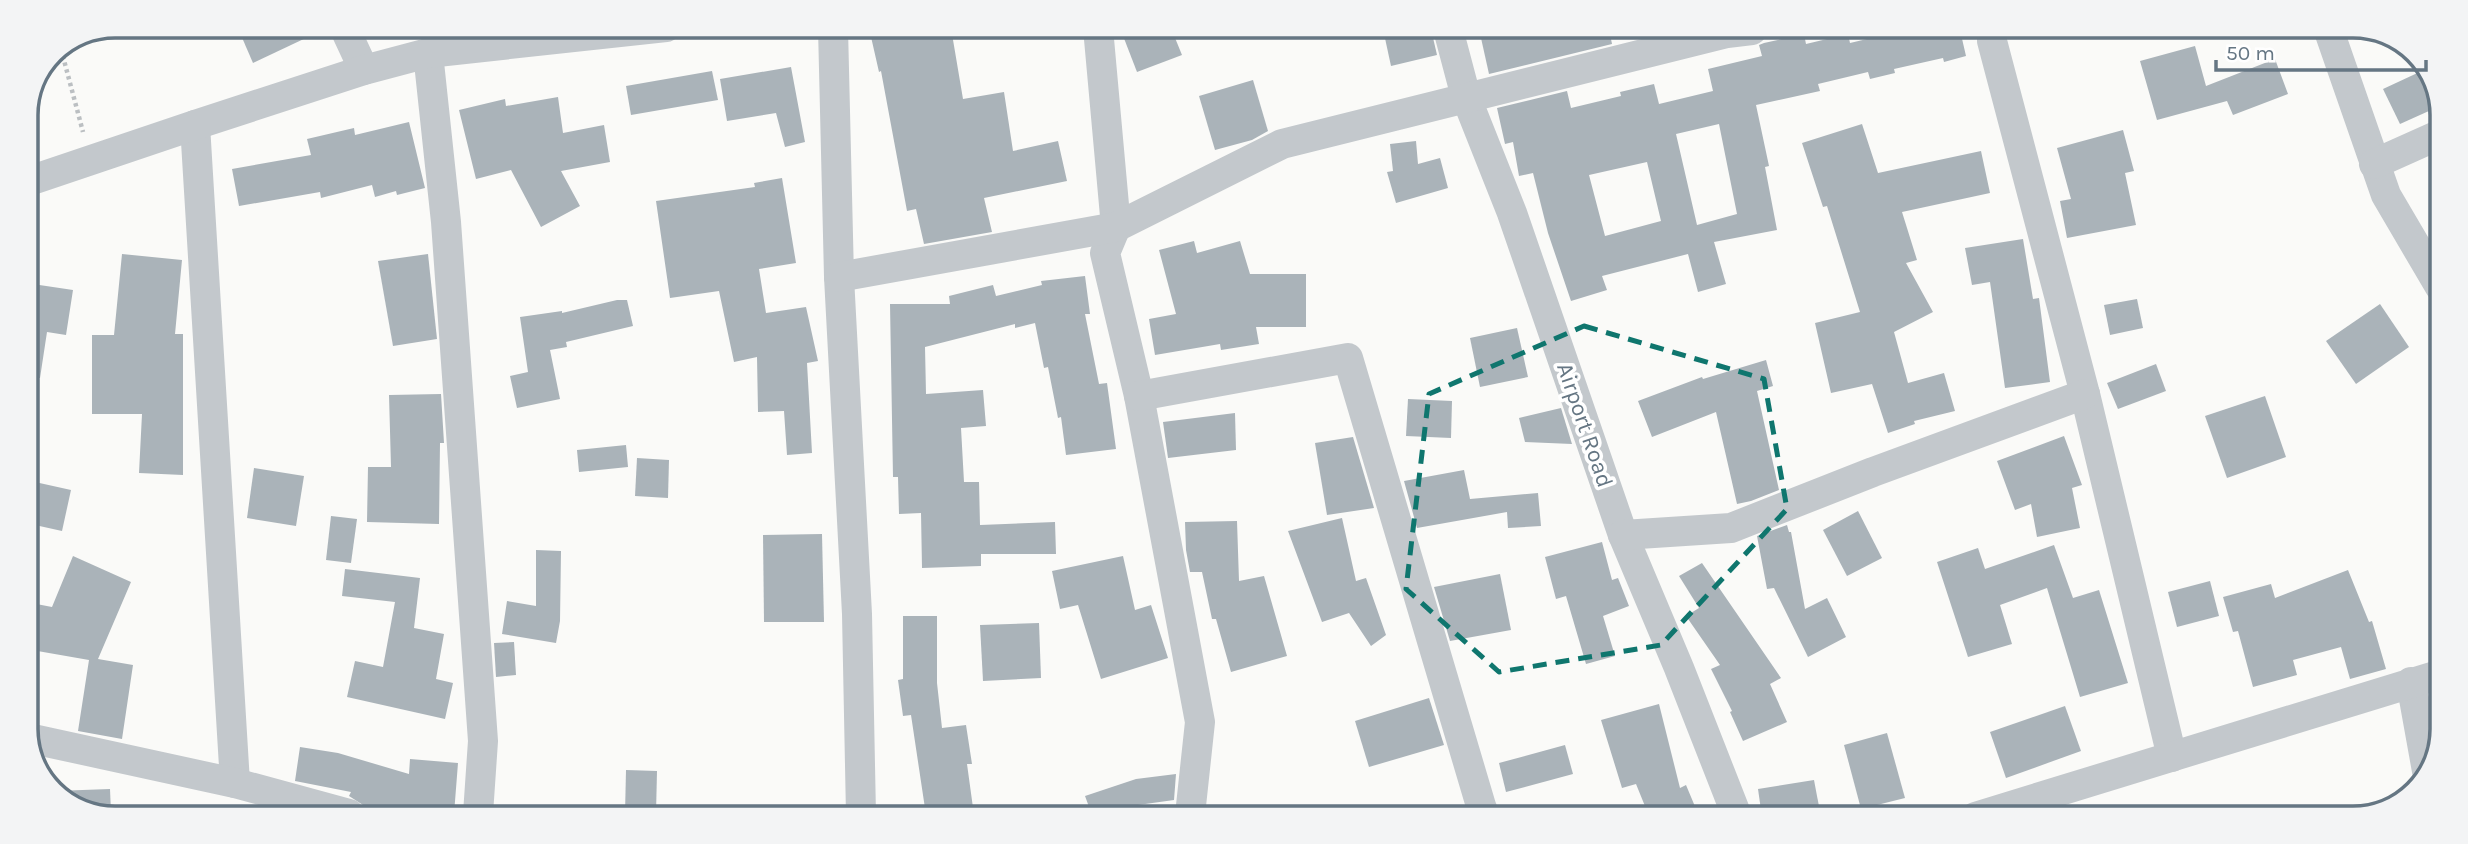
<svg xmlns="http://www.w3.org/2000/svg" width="2468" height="844" viewBox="0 0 2468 844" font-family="Karla,sans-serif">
	<rect width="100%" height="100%" fill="#fafaf8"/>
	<g fill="#aab3b9" fill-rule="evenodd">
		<polygon points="237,26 327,27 327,28 253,63"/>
		<polygon points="869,28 951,28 963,99 1004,92 1013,151 1058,141 1067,181 984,198 992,232 924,244 916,209 907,211 881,71 879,72"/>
		<polygon points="1120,28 1171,28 1182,55 1137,72"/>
		<polygon points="1383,29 1431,29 1437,55 1391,66"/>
		<polygon points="1479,29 1609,29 1612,44 1489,74"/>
		<path d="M1905 30H1960L1966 56 1944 62 1943 58 1894 69 1895 73 1870 79 1868 72 1818 84 1820 91 1756 105 1769 166 1765 167 1777 230 1714 242 1726 284 1698 292 1688 254 1602 276 1607 290 1571 301 1548 233 1533 173 1519 176 1513 142 1505 144 1497 108 1567 91 1571 108 1621 96 1620 92 1654 84 1659 104 1713 91 1708 69 1762 56 1759 45 1764 43 1804 34 1806 44 1848 34 1850 43ZM1719 124 1737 214 1697 225 1676 134ZM1647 162 1661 221 1605 236 1589 175Z"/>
		<polygon points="2195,46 2206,86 2275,59 2288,94 2233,115 2227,101 2157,120 2140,61"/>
		<polygon points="791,67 805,142 785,147 776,113 727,121 720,79"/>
		<polygon points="2426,69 2440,106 2400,124 2383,89"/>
		<polygon points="712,71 718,100 631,115 626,86"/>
		<polygon points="1253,80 1268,131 1252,140 1215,150 1199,96"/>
		<polygon points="558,97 563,133 604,125 610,162 561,171 580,206 541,227 511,170 476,179 459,110 505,99 506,106"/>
		<polygon points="409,122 425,188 397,195 396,191 375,197 372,185 321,198 320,192 239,206 232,169 311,155 307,139 354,128 355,135"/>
		<polygon points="1862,124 1878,173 1981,151 1990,193 1902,212 1917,260 1906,263 1933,312 1894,332 1908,383 1944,373 1955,411 1914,421 1915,424 1888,433 1872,384 1831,393 1815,323 1860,312 1827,206 1823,207 1802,143"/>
		<polygon points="2123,130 2134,171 2125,173 2136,225 2067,238 2060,201 2071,199 2057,148"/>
		<polygon points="1416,141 1418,164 1440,158 1448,188 1396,203 1387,172 1393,171 1390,144"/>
		<polygon points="782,178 796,263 759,269 766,313 806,307 818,361 807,363 812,453 787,455 784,411 758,412 757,357 734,362 719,291 670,298 656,201 755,187 754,183"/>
		<polygon points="2023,239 2033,299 2039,298 2050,382 2005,388 1990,282 1972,285 1965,248"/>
		<polygon points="1194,241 1197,253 1240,241 1250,274 1306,274 1306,327 1256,327 1259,344 1221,350 1220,344 1155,355 1149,319 1176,314 1159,250"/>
		<polygon points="122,254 182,260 175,334 183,334 183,475 139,473 142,414 92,414 92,335 114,335"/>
		<polygon points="428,254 437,339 393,346 378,261"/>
		<polygon points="1085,276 1090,314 1085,314 1099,384 1107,383 1116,449 1066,455 1061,417 1058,418 1048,367 1044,368 1035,323 1015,328 1015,324 925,347 926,394 983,390 986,426 961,428 964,482 979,482 980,525 1055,522 1056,554 981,554 981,566 922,568 921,513 899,514 898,477 893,477 890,304 950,304 949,296 993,285 996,296 1042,285 1041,281"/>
		<polygon points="26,283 73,290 66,335 47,332 40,378 26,377"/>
		<polygon points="2137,299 2143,328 2110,335 2104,305"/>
		<polygon points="617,300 627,300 633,326 566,342 567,347 550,350 560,399 517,408 510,376 528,372 520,317 562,311 562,313"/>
		<polygon points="2380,304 2409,347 2356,384 2326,341"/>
		<polygon points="1517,328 1528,377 1480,387 1470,338"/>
		<polygon points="1766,360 1773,386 1757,391 1779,490 1751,501 1737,504 1716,412 1652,437 1638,401 1702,377 1703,379"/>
		<polygon points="2156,364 2166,391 2118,409 2107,383"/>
		<polygon points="441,394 444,443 440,443 439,524 367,522 368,467 391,467 389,395"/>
		<polygon points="2265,396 2286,457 2227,478 2205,416"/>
		<polygon points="1408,399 1452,401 1451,438 1406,436"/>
		<polygon points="1561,408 1572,444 1525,442 1519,418"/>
		<polygon points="1235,413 1236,450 1168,458 1163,422"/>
		<polygon points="2064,436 2082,485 2072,488 2080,528 2037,537 2031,504 2015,510 1997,461"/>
		<polygon points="1353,437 1374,508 1327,515 1315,443"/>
		<polygon points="626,445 628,467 579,472 577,450"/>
		<polygon points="637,458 669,460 668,498 635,496"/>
		<polygon points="254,468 304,476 296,526 247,518"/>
		<polygon points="1464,470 1470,499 1538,493 1541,526 1508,528 1507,512 1417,528 1404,481"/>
		<polygon points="26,480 71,490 62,531 26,523"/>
		<polygon points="1858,511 1882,558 1847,576 1823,530"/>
		<polygon points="331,516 357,519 351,563 326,560"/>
		<polygon points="1342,518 1356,581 1366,578 1386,635 1371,646 1349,613 1322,622 1288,531"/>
		<polygon points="1237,521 1239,581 1264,576 1287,656 1231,672 1216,619 1212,619 1202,572 1190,572 1186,550 1185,522"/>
		<polygon points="1787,525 1789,532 1791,532 1805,609 1827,598 1846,637 1808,657 1774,588 1767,589 1757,536"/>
		<polygon points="822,534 824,622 764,622 763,535"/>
		<polygon points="1602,542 1612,580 1618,578 1629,606 1603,616 1615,656 1586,664 1566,596 1556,599 1545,557"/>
		<polygon points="2054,545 2073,598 2099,590 2128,683 2080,697 2047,588 2000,605 2012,644 1968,657 1937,562 1978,548 1985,569"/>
		<polygon points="536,550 561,551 560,621 556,643 502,634 507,601 536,606"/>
		<polygon points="73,556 131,582 98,659 133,665 122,739 78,731 89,660 26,649 26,602 52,607"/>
		<polygon points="1123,556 1135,610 1151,605 1168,658 1101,679 1078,605 1060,609 1052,571"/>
		<polygon points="1702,563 1781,678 1770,684 1787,722 1743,741 1730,712 1732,711 1711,669 1720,665 1686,616 1699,608 1679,576"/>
		<polygon points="345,569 420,578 414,628 444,634 436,679 453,683 445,719 347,697 355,661 383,667 395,602 342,596"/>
		<polygon points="2348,570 2369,622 2372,621 2386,669 2350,679 2341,647 2293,660 2297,675 2253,687 2238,631 2233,632 2223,597 2271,584 2275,598"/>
		<polygon points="1500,574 1511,630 1450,641 1434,587"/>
		<polygon points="2210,581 2219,616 2177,627 2168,592"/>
		<polygon points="903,616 937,616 937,683 942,728 966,725 972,764 967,764 974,815 926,815 911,715 903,716 898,680 903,679"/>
		<polygon points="1039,623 1041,678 983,681 980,625"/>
		<polygon points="514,642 516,675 496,677 494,643"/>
		<polygon points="1429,698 1444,745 1369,767 1355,721"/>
		<polygon points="1659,704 1680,788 1686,785 1699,816 1649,816 1636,784 1622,788 1601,720"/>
		<polygon points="2065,706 2081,751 2006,778 1990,732"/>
		<polygon points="1887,733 1905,798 1861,809 1844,745"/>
		<polygon points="1565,745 1573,774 1506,792 1499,763"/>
		<polygon points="300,747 338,753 409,774 410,759 458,763 454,814 378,809 363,805 349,796 351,792 295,781"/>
		<polygon points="626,770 657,771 656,814 625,814"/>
		<polygon points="1176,774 1174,800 1138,805 1140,811 1128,815 1092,815 1085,796 1136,779"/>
		<polygon points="1814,780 1821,817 1762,817 1758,789"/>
		<polygon points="110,789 111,813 87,813 55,791"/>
	</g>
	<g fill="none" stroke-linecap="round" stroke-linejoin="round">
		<polyline stroke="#bbbfc2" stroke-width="4.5" stroke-dasharray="3.5 3.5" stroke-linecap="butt" points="61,49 83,132"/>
		<g stroke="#c3c8cc" stroke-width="30">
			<polyline points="344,27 364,70"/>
			<polyline points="833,28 839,277 857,614 861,815"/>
			<polyline points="1098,28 1116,227 1105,253 1139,396 1200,722 1190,815"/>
			<polyline points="1448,29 1466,97 1512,213 1623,535 1679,668 1737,816"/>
			<polyline points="1992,30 1992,41 2085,394 2172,757"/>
			<polyline points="2329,31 2386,195 2440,287"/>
			<polyline points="428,53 446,222 483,741 478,814"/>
			<polyline points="195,125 235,783"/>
			<polyline points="2374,164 2441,134"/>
			<polyline points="26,182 195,125 364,70 428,53 666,27"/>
			<polyline points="839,277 1116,227 1282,144 1727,33 1752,30"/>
			<polyline points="1139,396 1348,358 1481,806 1485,816"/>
			<polyline points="1623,535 1731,528 1873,472 2085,394"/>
			<polyline points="2411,682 2427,771"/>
			<polyline points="28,738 235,783 349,814"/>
			<polyline points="1975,817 2438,675"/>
		</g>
	</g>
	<path fill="none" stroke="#0f766e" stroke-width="5" stroke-dasharray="14 9" stroke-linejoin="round" d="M1584 326 1764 379 1787 509 1661 645 1499 672 1406 589 1429 394Z"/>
	<g text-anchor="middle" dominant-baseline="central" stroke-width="7" stroke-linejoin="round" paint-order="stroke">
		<g font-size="23" fill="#657683" stroke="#fff">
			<text transform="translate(1585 425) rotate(71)">Airport Road</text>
		</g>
	</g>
	<path d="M0 0H2468V844H0ZM115 38H2353A77 77 0 0 1 2430 115V729A77 77 0 0 1 2353 806H115A77 77 0 0 1 38 729V115A77 77 0 0 1 115 38Z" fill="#f3f4f5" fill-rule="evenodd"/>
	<path fill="none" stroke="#657683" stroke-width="3.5" d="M115 38H2353A77 77 0 0 1 2430 115V729A77 77 0 0 1 2353 806H115A77 77 0 0 1 38 729V115A77 77 0 0 1 115 38Z"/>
	<path d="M2216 60v10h210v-10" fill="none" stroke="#657683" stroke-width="3.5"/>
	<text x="2226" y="60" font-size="21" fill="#657683" stroke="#ffffff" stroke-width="5" paint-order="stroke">50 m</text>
</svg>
